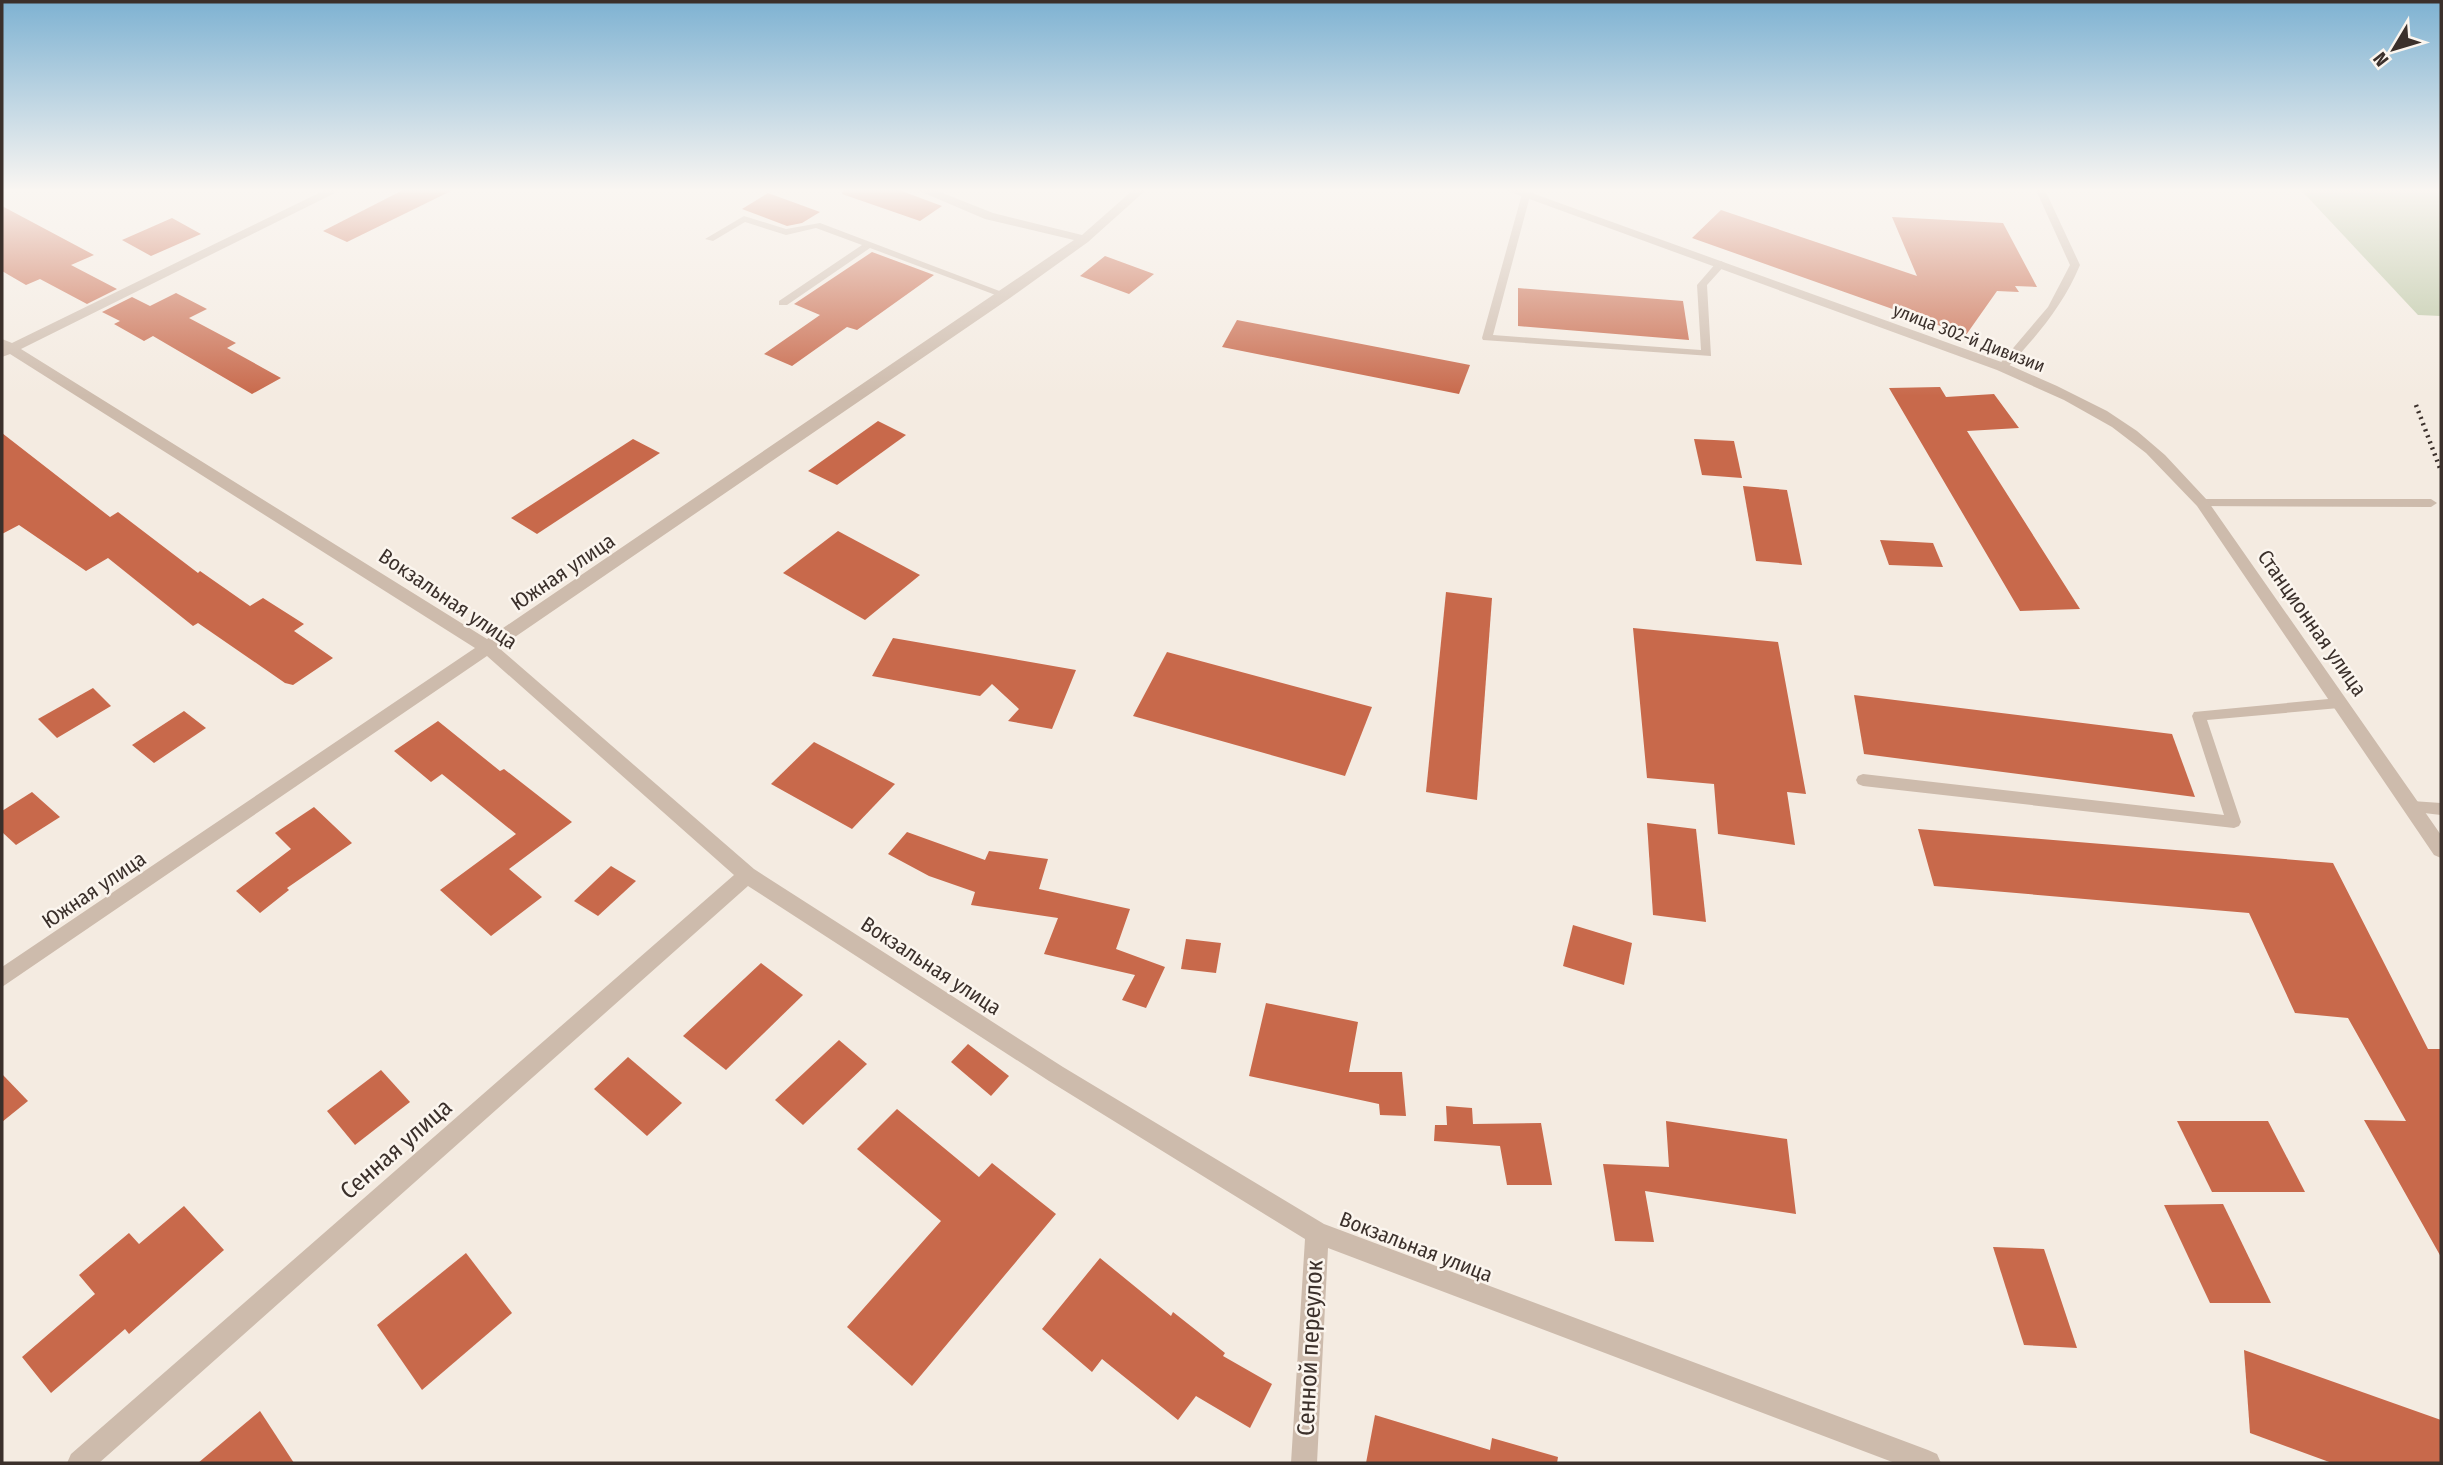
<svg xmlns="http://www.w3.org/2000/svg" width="2443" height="1465" viewBox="0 0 2443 1465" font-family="'Fira Sans Condensed',sans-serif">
	<rect width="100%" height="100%" fill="#f4ebe1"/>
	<polygon fill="#b8c4a0" points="2301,190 2441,190 2441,316 2418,315"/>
	<g fill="#c8694b">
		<polygon points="403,190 453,190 347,242 323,231"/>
		<polygon points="843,190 899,190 942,206 920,221 842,194"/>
		<polygon points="768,193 820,212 802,223 787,226 742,209"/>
		<polygon points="2,206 94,255 71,265 117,289 87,304 40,279 26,285 2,271"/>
		<polygon points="1721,210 1917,276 1892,217 2003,223 2037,287 2015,286 2019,292 1997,291 1966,335 1692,238"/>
		<polygon points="172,218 201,234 151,256 122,240"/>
		<polygon points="872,252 934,275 857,330 847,327 792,366 764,354 820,315 794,304"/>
		<polygon points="1105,256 1154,274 1129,294 1080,276"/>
		<polygon points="1518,288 1683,301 1689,340 1518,326"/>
		<polygon points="176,293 207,309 189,318 236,343 227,348 281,378 252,394 153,336 144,341 114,324 120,321 102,312 132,297 150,306"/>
		<polygon points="1237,320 1470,365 1459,394 1222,347"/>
		<polygon points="1940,387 1946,397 1994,394 2019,428 1967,431 2080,609 2020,611 1889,388"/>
		<polygon points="878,421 906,435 837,485 808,471"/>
		<polygon points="2,433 110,517 118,512 198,573 200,571 250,606 263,598 304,624 294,631 333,658 293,685 285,683 198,623 193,626 108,558 86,571 19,525 2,534"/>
		<polygon points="633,439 660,453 537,534 511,518"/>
		<polygon points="1694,439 1734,441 1742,478 1702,475"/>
		<polygon points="1743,486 1787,490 1802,565 1756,561"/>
		<polygon points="838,531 920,575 865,620 783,573"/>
		<polygon points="1880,540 1933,543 1943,567 1889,565"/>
		<polygon points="1446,592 1492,598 1477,800 1426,792"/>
		<polygon points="1633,628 1778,642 1806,794 1787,792 1795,845 1718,834 1714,784 1647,778"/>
		<polygon points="893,638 1076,670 1052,729 1008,721 1019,709 992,684 980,696 872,676"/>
		<polygon points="1167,652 1372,707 1345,776 1133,716"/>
		<polygon points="93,688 111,706 57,738 38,719"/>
		<polygon points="1854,695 2172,734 2195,797 1864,754"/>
		<polygon points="184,711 206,728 154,763 132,745"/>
		<polygon points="438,721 500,771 504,769 572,822 509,869 542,897 491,936 440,890 516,834 442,774 431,782 394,751"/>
		<polygon points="814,742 895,784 852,829 771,784"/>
		<polygon points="32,792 60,817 16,845 2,832 2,811"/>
		<polygon points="314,807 352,843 287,888 289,890 260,913 236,891 291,849 275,833"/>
		<polygon points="1647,823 1696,829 1706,922 1653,915"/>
		<polygon points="1918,829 2333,863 2428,1049 2441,1049 2441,1257 2364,1120 2406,1121 2348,1018 2295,1013 2249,913 1934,886"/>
		<polygon points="907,832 985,860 989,851 1048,859 1039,889 1130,909 1116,949 1165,967 1146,1008 1122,1000 1135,975 1044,954 1058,918 971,905 975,892 929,876 888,854"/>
		<polygon points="611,866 636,881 598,916 574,901"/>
		<polygon points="1573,925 1632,943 1624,985 1563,966"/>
		<polygon points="1186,939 1221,943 1216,973 1181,969"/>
		<polygon points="761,963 803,995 726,1070 683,1036"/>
		<polygon points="1266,1003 1358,1022 1349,1072 1402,1072 1406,1116 1380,1115 1379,1104 1249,1076"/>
		<polygon points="839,1040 867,1064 803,1125 775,1100"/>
		<polygon points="968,1044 1009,1076 991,1096 951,1062"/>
		<polygon points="628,1057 682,1103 647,1136 594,1089"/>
		<polygon points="381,1070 410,1102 355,1145 327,1111"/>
		<polygon points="2,1074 28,1101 2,1122"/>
		<polygon points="1446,1106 1472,1108 1473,1124 1541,1123 1552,1185 1507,1185 1500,1146 1434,1141 1435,1125 1447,1125"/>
		<polygon points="897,1109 979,1177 992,1163 1056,1214 912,1386 847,1327 941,1221 857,1149"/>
		<polygon points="1666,1121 1787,1139 1796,1214 1645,1191 1654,1242 1615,1241 1603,1164 1669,1167"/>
		<polygon points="2177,1121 2268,1121 2305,1192 2212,1192"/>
		<polygon points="2223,1204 2271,1303 2210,1303 2164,1205"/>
		<polygon points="184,1206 224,1250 129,1334 125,1329 51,1393 22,1357 95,1294 79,1275 129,1233 139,1244"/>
		<polygon points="1993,1247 2044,1249 2077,1348 2024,1345"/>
		<polygon points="466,1253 512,1313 422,1390 377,1325"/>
		<polygon points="1100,1258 1171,1316 1173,1312 1225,1353 1223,1356 1272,1384 1250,1428 1196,1396 1178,1420 1102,1359 1092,1372 1042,1329"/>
		<polygon points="2244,1350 2441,1420 2441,1463 2332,1463 2250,1433"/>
		<polygon points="260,1411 294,1463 198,1463"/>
		<polygon points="1375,1415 1490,1450 1492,1438 1558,1457 1557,1463 1366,1463"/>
	</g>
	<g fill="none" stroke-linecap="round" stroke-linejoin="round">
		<g fill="#cdbbac" fill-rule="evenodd">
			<path d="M2036 190H2045L2080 265C2063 306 2036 337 2006 369L2002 370 1997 367 2048 307 2070 265Z"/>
			<polygon points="1522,194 1530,196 1493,335 1701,350 1697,285 1717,262 1721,261 1726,264 1707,285 1711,356 1483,340 1482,338"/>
			<polygon points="744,216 786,229 820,223 1010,295 1001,297 870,248 787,305 779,305 779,301 862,245 816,228 786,235 745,222 713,241 705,239"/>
			<polygon points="2202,499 2431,499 2437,503 2431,507 2198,506 2196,503"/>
			<polygon points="2339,698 2346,703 2339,708 2207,720 2241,822 2239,826 2234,828 1863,786 1858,784 1856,780 1858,776 1863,774 2224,815 2192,716 2194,712"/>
			<polygon points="2412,801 2441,803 2441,815 2407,811 2405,807 2407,803"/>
		</g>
		<g fill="#cdbbac" fill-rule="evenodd">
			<polygon points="325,190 341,190 21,349 487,639 1074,240 985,219 917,190 935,190 993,213 1082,235 1133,190 1146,190 1088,242 1010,298 499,648 754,869 1063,1067 1324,1224 1928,1450 1937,1454 1941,1463 1895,1463 1328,1248 1317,1463 1291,1463 1305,1239 1049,1081 748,886 99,1463 67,1463 71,1454 734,875 487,656 2,987 2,967 475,648 10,354 2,357 2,339 12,343"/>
			<polygon points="1505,190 1523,190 2007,364 2057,386 2107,411 2137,431 2165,455 2207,500 2441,835 2441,858 2434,855 2197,506 2146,453 2112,427 2064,400 1997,370"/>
		</g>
		<polyline stroke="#3b302b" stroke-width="4.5" stroke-dasharray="2 4.5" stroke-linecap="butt" points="2416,405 2441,471"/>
	</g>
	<linearGradient id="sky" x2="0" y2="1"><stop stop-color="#7eb2d2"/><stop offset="0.48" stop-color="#faf6f2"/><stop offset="1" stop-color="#faf6f2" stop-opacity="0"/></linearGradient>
	<rect width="2443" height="396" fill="url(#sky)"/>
	<g text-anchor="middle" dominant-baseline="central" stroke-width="5" stroke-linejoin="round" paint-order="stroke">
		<g font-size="18" fill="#3b302b" stroke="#fbf5ee">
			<text transform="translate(1969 338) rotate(21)">улица 302-й Дивизии</text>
		</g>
		<g font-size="21" fill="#3b302b" stroke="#fbf5ee">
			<text transform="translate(563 572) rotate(-34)">Южная улица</text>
			<text transform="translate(448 599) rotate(34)">Вокзальная улица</text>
			<text transform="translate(2312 623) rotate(55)">Станционная улица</text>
			<text transform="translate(94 890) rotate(-34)">Южная улица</text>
			<text transform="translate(931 966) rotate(33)">Вокзальная улица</text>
			<text transform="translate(1416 1247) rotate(21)">Вокзальная улица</text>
		</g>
		<g font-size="24" fill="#3b302b" stroke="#fbf5ee">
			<text transform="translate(396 1149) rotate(-41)">Сенная улица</text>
			<text transform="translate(1310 1348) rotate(-87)">Сенной переулок</text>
		</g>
	</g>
	<rect width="2443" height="1465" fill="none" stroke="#3b302b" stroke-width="7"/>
	<g transform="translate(2394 49) rotate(232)" stroke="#fbf5ee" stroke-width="5" paint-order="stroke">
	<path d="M0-5L12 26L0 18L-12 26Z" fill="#3b302b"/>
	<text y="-10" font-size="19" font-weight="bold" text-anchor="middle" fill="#3b302b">N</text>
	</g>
</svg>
